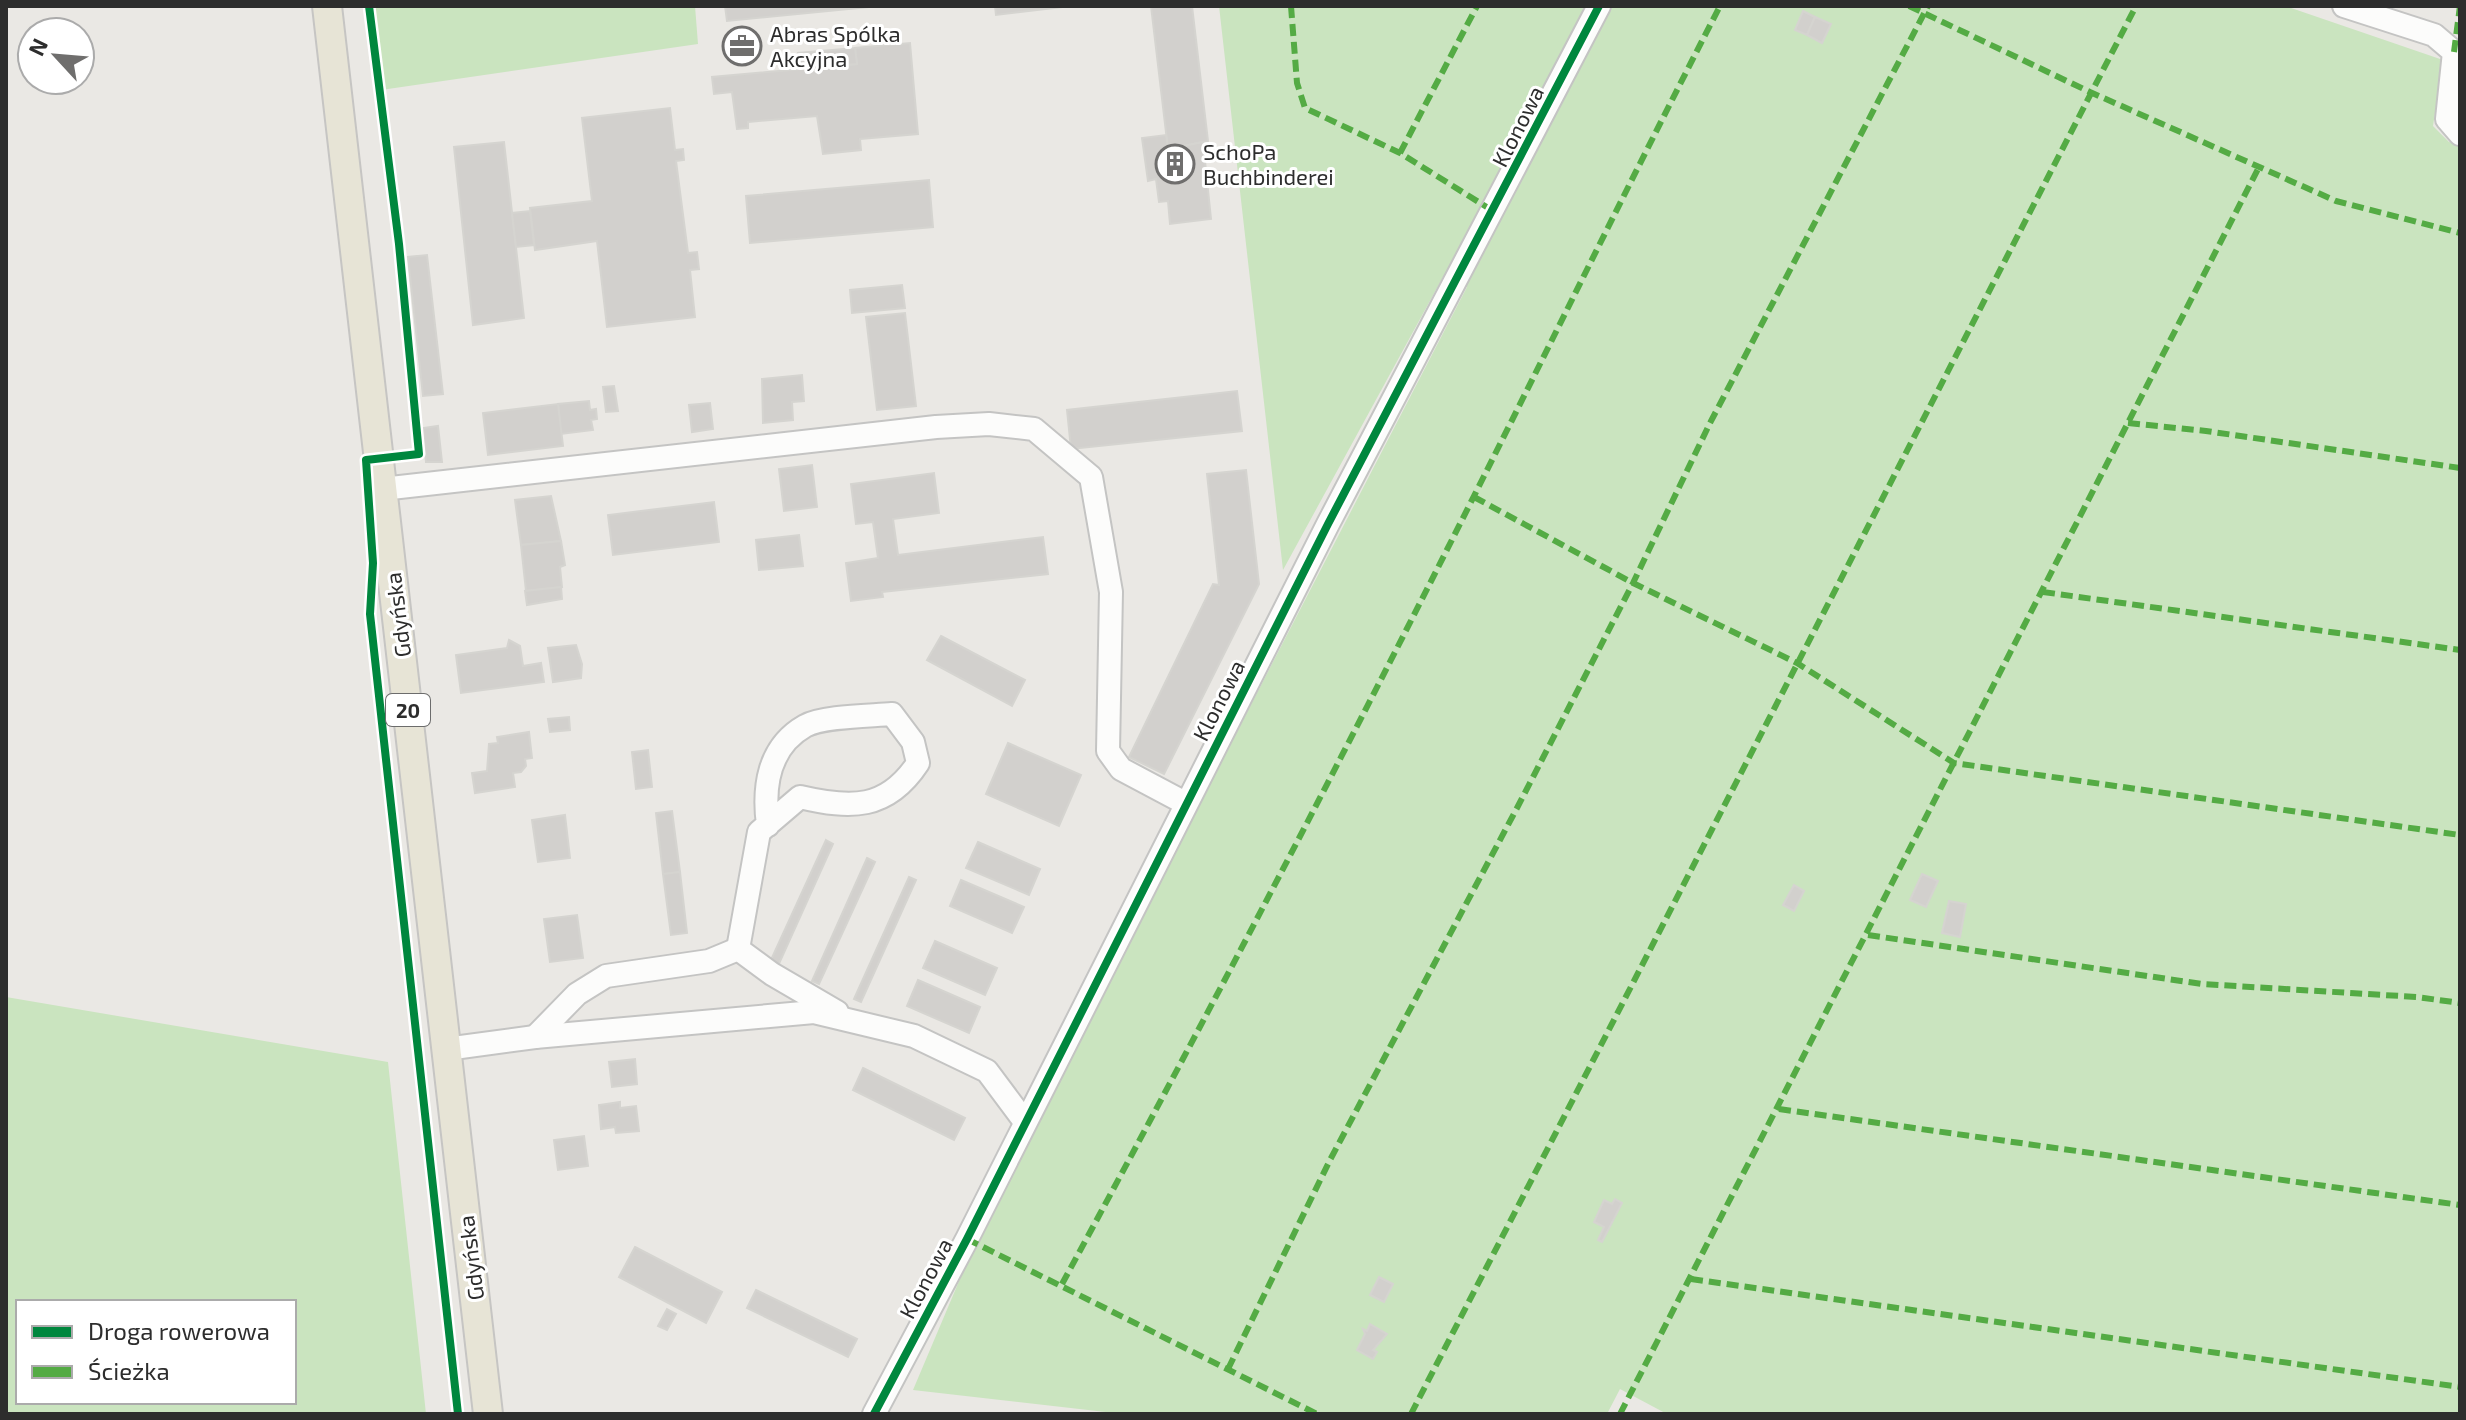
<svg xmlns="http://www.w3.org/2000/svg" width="2466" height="1420" viewBox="0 0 2466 1420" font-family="'Exo 2',sans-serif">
	<rect width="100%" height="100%" fill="#eae8e4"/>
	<g fill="#cae4bf" fill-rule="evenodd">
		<polygon points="372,6 695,6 698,44 381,90"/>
		<polygon points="1219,6 2285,6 2443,60 2433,126 2449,142 2460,145 2460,1414 1667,1414 1620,1389 1607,1414 1123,1414 913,1390 987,1215 1467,287 1443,277 1283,570"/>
		<path d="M6 997 388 1062 426 1414H6ZM18 1302H294V1402H18Z"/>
	</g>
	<g fill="#d2d0cd" stroke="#d5d4d0" stroke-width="2">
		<polygon points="725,6 879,6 727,21"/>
		<polygon points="995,6 1071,6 996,15"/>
		<polygon points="1151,6 1192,6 1208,141 1168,149"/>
		<polygon points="1803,11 1815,17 1807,35 1795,30"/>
		<polygon points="1815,17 1831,24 1822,43 1807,35"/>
		<polygon points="910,43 918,134 860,139 861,150 823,154 817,116 748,122 748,128 737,129 732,92 714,94 712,77 857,64 855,48"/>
		<polygon points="855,48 857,64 799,69 798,53"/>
		<polygon points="670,108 675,150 683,149 684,160 676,161 688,253 697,252 699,269 690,270 695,317 607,327 597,241 535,250 530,208 592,201 582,118"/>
		<polygon points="1166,135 1168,149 1203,142 1211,219 1170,224 1168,201 1159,202 1156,179 1148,181 1142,138"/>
		<polygon points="504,142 524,318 473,325 454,147"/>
		<polygon points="929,180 933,227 750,243 746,196"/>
		<polygon points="530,211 534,245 516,247 512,213"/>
		<polygon points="427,255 443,394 423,396 408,257"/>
		<polygon points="902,285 905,308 852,313 850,290"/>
		<polygon points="905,313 916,406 877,410 866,317"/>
		<polygon points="802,375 804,401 792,402 793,420 763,423 762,379"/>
		<polygon points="614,386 618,411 606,412 603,387"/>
		<polygon points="1237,391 1242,431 1071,449 1067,410"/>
		<polygon points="589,401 590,410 596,409 597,419 591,420 593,430 561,434 558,404"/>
		<polygon points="710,403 713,429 692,432 689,405"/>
		<polygon points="558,404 563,446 488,455 483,413"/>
		<polygon points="438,426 442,462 426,462 423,428"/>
		<polygon points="812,465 817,507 784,511 779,469"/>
		<polygon points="1246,470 1259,584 1164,774 1129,757 1213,584 1219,585 1207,474"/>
		<polygon points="934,473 939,513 893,519 898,555 1043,537 1048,574 882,592 883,597 851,601 846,563 878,558 873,522 856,524 851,484"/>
		<polygon points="551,496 561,541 521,545 515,500"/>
		<polygon points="714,502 719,542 613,555 608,515"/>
		<polygon points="799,535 803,566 759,570 756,540"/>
		<polygon points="561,541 565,565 560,567 562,587 526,591 521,545"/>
		<polygon points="561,587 562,599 527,605 525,591"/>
		<polygon points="941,636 1025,680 1012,706 927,660"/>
		<polygon points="509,640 520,646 523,666 541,663 544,682 461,693 456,655 507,648"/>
		<polygon points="576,645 582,664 581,678 553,682 548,648"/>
		<polygon points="569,717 570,730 550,732 548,719"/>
		<polygon points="529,732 532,758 525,759 526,766 521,772 513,773 515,787 475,793 472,773 487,771 489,744 498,743 497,737"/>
		<polygon points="1008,743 1081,775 1059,826 986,794"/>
		<polygon points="648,750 652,787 636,789 632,752"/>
		<polygon points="672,811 680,872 663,874 656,813"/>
		<polygon points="565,815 570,858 538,862 532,820"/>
		<polygon points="826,840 833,844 778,966 770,962"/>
		<polygon points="978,842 1040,869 1029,895 966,868"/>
		<polygon points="867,858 875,862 819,984 812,981"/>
		<polygon points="680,872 687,933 671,935 663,874"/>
		<polygon points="1922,874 1938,881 1926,907 1910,900"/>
		<polygon points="909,877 916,880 861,1002 854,999"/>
		<polygon points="961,880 1024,907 1012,933 950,906"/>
		<polygon points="1794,885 1804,891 1794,911 1783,905"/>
		<polygon points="1949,901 1966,904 1960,937 1942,933"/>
		<polygon points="577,915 583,958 550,962 544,919"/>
		<polygon points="935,941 997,968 985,995 923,968"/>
		<polygon points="918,980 980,1007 969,1033 907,1006"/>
		<polygon points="635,1059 637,1084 612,1087 609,1062"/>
		<polygon points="863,1068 965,1118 954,1140 853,1090"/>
		<polygon points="620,1102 620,1108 636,1106 639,1131 616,1133 615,1127 601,1129 599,1105"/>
		<polygon points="584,1136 588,1166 558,1170 554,1140"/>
		<polygon points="1615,1199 1622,1203 1602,1242 1598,1240 1604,1227 1594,1222 1604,1200 1612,1204"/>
		<polygon points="635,1247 722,1292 706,1323 619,1277"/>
		<polygon points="1379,1277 1393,1284 1384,1302 1370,1295"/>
		<polygon points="756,1290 857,1339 848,1357 747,1308"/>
		<polygon points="667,1309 676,1314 667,1330 658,1326"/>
		<polygon points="1370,1324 1387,1334 1373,1350 1377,1352 1373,1359 1357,1350 1365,1334 1363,1329 1367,1331"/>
	</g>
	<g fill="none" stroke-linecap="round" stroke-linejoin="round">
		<defs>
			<g id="minor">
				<polyline points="2344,6 2434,35 2454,52 2447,119 2460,134"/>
				<polyline points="382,489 936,427 989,424 1034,429 1091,477 1111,592 1108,751 1121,769 1185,803"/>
				<path d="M738 949 759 832 800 797C851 809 887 810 918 763L913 742 892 714C870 716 823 716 805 726 768 747 763 788 768 825"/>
				<polyline points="535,1037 577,994 606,976 709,961 738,949 772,974 837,1012"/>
				<polyline points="446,1049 535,1037 814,1012 914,1036 987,1071 1025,1122"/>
				<polyline points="874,1414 967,1239 1328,524 1599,6"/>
			</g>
			<polyline id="major" points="327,6 488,1414"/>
		</defs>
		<use href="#minor" stroke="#c4c4c3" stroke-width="26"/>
		<use href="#major" stroke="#c6c5c3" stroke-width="32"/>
		<use href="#minor" stroke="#fcfcfb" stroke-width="22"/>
		<use href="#major" stroke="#e7e4d6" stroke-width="28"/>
		<g stroke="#54ab44" stroke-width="6" stroke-dasharray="12 6" stroke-linecap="butt">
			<polyline points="1291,6 1297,83 1305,108 1400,153 1493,211"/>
			<polyline points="1909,6 2090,92 2336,201 2460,233"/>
			<polyline points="2454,52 2460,6"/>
			<polyline points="1400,153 1477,6"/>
			<polyline points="2128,423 2206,431 2460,468"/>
			<polyline points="1474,497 1633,583 1797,663 1954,763 2460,835"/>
			<polyline points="2043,592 2460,650"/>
			<polyline points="1868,935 2202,984 2417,997 2460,1003"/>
			<polyline points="1779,1109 2460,1205"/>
			<polyline points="967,1239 1317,1414"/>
			<polyline points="1691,1279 2460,1387"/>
			<path d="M1062 1284C1203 1024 1341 761 1474 496 1556 333 1636 169 1720 6"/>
			<polyline points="1228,1369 1330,1160 1517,808 1633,583 1710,423 1928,6"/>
			<polyline points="1411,1414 2136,6"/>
			<polyline points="1620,1414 2259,167"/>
		</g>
		<defs>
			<g id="cycleway">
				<polyline points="369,6 399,244 419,454 366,460 373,563 370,614 458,1414"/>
				<polyline points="874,1414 967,1239 1328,524 1599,6"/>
			</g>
		</defs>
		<use href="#cycleway" stroke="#fff" stroke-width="13"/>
		<use href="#cycleway" stroke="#00873e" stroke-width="8"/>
	</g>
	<defs>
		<symbol id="office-ring" viewBox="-11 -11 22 22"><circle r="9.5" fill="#fff" stroke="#6f6e6d" stroke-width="1.5"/><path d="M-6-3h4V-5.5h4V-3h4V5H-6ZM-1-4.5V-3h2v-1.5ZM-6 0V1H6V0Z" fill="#6f6e6d"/></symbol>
		<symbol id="building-ring" viewBox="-11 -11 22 22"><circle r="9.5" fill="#fff" stroke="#6f6e6d" stroke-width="1.5"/><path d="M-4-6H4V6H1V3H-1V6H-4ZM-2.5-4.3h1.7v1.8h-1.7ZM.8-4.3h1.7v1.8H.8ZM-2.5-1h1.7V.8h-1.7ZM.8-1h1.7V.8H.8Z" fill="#6f6e6d"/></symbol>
	</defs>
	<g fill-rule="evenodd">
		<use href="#office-ring" x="720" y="24" width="44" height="44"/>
		<use href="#building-ring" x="1153" y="142" width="44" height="44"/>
	</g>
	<g text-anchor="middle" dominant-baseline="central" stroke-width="6" stroke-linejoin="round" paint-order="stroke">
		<rect fill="#fff" stroke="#6c6c6c" stroke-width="2" x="386" y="694" width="44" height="32" rx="6"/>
		<g font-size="20" font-weight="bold" fill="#2d2d2d">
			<text x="408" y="710">20</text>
		</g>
		<g font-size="22" fill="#2d2d2d" stroke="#fff" text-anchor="start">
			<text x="770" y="33">Abras Spólka<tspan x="770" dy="25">Akcyjna</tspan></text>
			<text x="1203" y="151">SchoPa<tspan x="1203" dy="25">Buchbinderei</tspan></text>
		</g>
		<g font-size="22" fill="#2d2d2d" stroke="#fff">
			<text transform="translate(1517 126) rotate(-63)">Klonowa</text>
			<text transform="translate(397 615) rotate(-97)">Gdyńska</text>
			<text transform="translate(1218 700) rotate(-63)">Klonowa</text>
			<text transform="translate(470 1258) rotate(-97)">Gdyńska</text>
			<text transform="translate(925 1278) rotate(-62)">Klonowa</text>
		</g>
	</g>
	<rect width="2466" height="1420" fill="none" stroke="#2d2d2d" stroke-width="16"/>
	<rect x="16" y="1300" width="280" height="104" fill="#ffffff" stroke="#ababab" stroke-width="2"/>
	<rect x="32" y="1326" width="40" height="12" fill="#00873e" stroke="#ababab" stroke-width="2"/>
	<text x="88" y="1340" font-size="24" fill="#2d2d2d">Droga rowerowa</text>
	<rect x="32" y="1366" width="40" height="12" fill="#54ab44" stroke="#ababab" stroke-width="2"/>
	<text x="88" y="1380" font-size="24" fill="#2d2d2d">Ścieżka</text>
	<g transform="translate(56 56) rotate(296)"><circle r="38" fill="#ffffff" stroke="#ababab" stroke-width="2"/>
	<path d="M0-6L14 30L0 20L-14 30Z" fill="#6f6e6d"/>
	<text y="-12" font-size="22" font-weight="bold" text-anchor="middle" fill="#2d2d2d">N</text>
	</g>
</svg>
